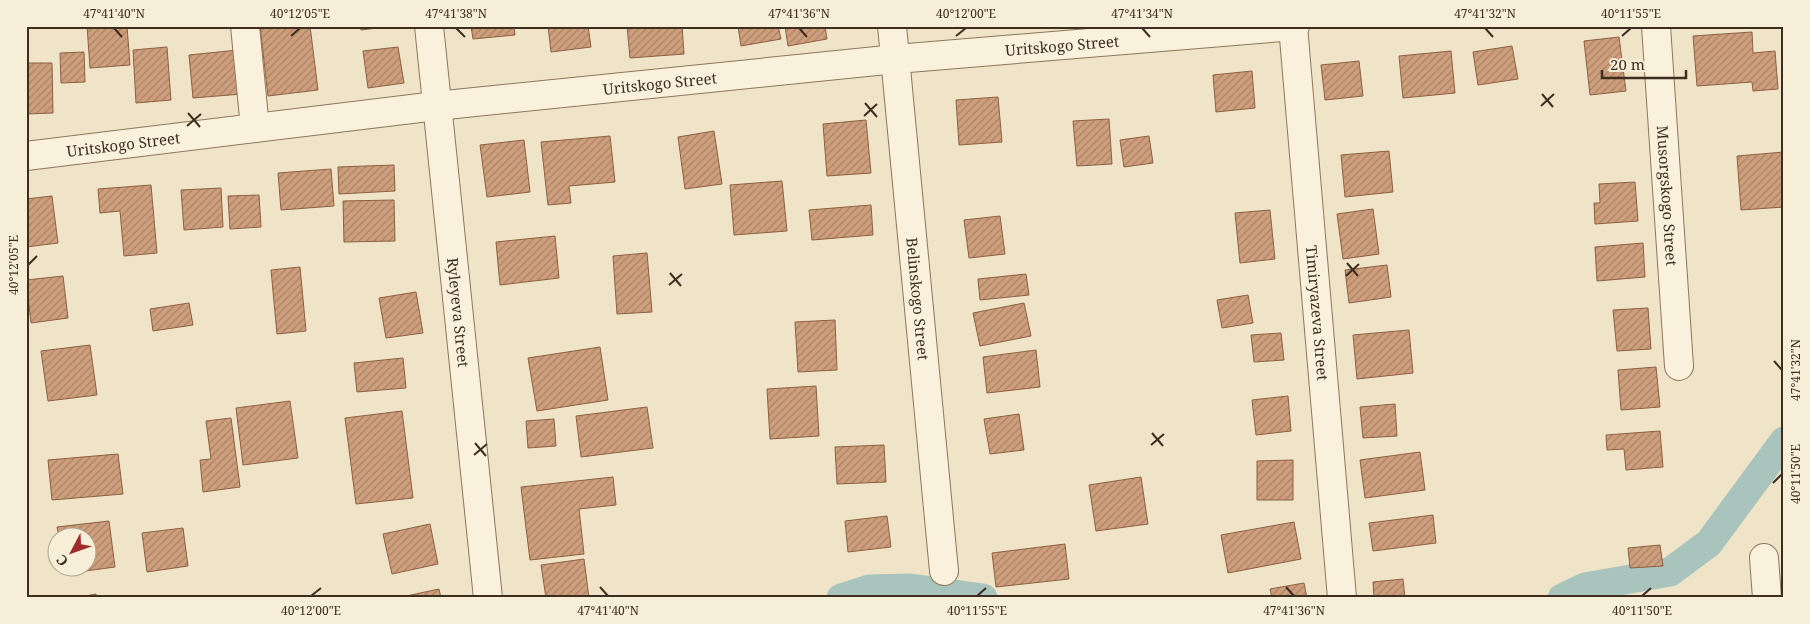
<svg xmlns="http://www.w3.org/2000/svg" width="1810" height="624" viewBox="0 0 1810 624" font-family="'Noto Serif',serif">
	<defs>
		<pattern id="building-hatch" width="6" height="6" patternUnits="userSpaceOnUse" patternTransform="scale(1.25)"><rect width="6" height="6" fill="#cf9f7d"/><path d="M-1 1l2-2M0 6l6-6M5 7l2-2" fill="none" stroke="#a98266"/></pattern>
	</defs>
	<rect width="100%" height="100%" fill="#f0e4c8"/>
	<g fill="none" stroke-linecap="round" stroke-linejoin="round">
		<g stroke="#a9c4bc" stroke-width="29">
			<polyline points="841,598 869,589 911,588 983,598"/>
			<polyline points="1562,598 1585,587 1670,572 1709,543 1784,441"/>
		</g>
	</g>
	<g fill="url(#building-hatch)" stroke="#8d5f41">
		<polygon points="87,26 127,26 130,65 90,68"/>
		<polygon points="260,26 310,26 318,90 268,96"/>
		<polygon points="360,26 385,26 385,27 361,30"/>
		<polygon points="471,26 514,26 515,35 473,39"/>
		<polygon points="548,26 588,26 591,47 551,52"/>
		<polygon points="627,26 682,26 684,54 630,58"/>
		<polygon points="738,26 778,26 781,39 741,46"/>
		<polygon points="785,26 825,26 827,39 788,46"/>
		<polygon points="1752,32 1753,53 1775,51 1778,89 1753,91 1752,82 1697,86 1693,36"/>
		<polygon points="1619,37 1626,91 1590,95 1584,41"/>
		<polygon points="1512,46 1518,79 1478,85 1473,52"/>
		<polygon points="167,47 171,100 136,103 133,50"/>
		<polygon points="398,47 404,83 368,88 363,51"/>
		<polygon points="238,50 242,94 193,98 189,55"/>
		<polygon points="1451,51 1455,93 1403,98 1399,56"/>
		<polygon points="84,52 85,82 61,83 60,53"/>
		<polygon points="1359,61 1363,96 1325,100 1321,65"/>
		<polygon points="26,63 52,63 53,113 26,114"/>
		<polygon points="1252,71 1255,108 1216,112 1213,75"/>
		<polygon points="998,97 1002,142 959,145 956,100"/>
		<polygon points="1109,119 1112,164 1077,166 1073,121"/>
		<polygon points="866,120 871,173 827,176 823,124"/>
		<polygon points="714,131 722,184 685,189 678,137"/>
		<polygon points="610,136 615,182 569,186 571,203 548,205 541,142"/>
		<polygon points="1149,136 1153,163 1124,167 1120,140"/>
		<polygon points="524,140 530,192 487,197 480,145"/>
		<polygon points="1389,151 1393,192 1345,197 1341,155"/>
		<polygon points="1784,152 1784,207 1741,210 1737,156"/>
		<polygon points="394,165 395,191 339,194 338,167"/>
		<polygon points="331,169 334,206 281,210 278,173"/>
		<polygon points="782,181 787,231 734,235 730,185"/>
		<polygon points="1635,182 1638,221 1595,224 1594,203 1600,203 1599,184"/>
		<polygon points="151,185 157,253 124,256 120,211 100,213 98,189"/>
		<polygon points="221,188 223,227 184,230 181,190"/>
		<polygon points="259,195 261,227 230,229 228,196"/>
		<polygon points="52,196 58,243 26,247 26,199"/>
		<polygon points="394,200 395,241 344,242 343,201"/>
		<polygon points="871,205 873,235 812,240 809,210"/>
		<polygon points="1373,209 1379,254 1343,259 1337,214"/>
		<polygon points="1270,210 1275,259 1240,263 1235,213"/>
		<polygon points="1000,216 1005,254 969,258 964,220"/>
		<polygon points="555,236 559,278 500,285 496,242"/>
		<polygon points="1643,243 1645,277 1597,281 1595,247"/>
		<polygon points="647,253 652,312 617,314 613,256"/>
		<polygon points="1387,265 1391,297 1349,303 1345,270"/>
		<polygon points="300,267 306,331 277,334 271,270"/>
		<polygon points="1026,274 1029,295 980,300 978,279"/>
		<polygon points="63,276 68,318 31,323 26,280"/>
		<polygon points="416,292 423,333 386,338 379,298"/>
		<polygon points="1248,295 1253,323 1222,328 1217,300"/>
		<polygon points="189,303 193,325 153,331 150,309"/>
		<polygon points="1024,303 1031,336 980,346 973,313"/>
		<polygon points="1648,308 1651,349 1617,351 1613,310"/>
		<polygon points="835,320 837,370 798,372 795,322"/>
		<polygon points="1409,330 1413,373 1357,379 1353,335"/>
		<polygon points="1281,333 1284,360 1254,362 1251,335"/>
		<polygon points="90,345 97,395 48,401 41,351"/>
		<polygon points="600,347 608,400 537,411 528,358"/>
		<polygon points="1036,350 1040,387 987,393 983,357"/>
		<polygon points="403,358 406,388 357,392 354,363"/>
		<polygon points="1656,367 1660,407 1621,410 1618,370"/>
		<polygon points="816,386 819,436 770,439 767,389"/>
		<polygon points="1288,396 1291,431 1256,435 1252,400"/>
		<polygon points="290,401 298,458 243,465 236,408"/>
		<polygon points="1395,404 1397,436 1363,438 1360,407"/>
		<polygon points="647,407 653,448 581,457 576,416"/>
		<polygon points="402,411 413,498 356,504 345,418"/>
		<polygon points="1019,414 1024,450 990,454 984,419"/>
		<polygon points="231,418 240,487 203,492 200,460 211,459 206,421"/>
		<polygon points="554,419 556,446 528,448 526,421"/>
		<polygon points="1660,431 1663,467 1626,470 1624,449 1607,450 1606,435"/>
		<polygon points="884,445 886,482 837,484 835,447"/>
		<polygon points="1420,452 1425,490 1365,498 1360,460"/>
		<polygon points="118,454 123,494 52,500 48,460"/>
		<polygon points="1293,460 1293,500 1257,500 1257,461"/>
		<polygon points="613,477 616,505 579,509 584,554 530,560 521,487"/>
		<polygon points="1141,477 1148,524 1096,531 1089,485"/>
		<polygon points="1433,515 1436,543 1373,551 1369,523"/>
		<polygon points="887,516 891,547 848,552 845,521"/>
		<polygon points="109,521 115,567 63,574 62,566 88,566 88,536 59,536 57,527"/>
		<polygon points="1294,522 1301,559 1228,573 1221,535"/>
		<polygon points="430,524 438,564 392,574 383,534"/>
		<polygon points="183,528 188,566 147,572 142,533"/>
		<polygon points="1065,544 1069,579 996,587 992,553"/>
		<polygon points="1660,545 1663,566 1630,568 1628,548"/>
		<polygon points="584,559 589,598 546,598 541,565"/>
		<polygon points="1403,579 1405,598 1374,598 1373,582"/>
		<polygon points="1304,583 1307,598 1272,598 1270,589"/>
		<polygon points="439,589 441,598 397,598"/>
		<polygon points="96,594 97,598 74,598"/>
	</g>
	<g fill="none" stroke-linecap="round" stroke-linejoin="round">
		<defs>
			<g id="minor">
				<polyline points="245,26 255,128"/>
				<path id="s1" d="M429 26 488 598"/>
				<path id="s2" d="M892 26 944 571"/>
				<path id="s3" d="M1293 26 1342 598"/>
				<path id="s4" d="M1656 26 1679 366"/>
				<path id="s5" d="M26 156 436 106 896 59 1295 26"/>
				<polyline points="1764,558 1767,598"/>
			</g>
		</defs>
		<use href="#minor" stroke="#8d765c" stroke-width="30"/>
		<use href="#minor" stroke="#faf1dc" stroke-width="28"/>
	</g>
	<path fill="none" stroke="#3d2e20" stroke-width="2" d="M114 28 122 37M456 28 465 37M799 28 807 37M1142 28 1150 37M1485 28 1493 37M291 36 300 28M956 36 966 28M1622 36 1631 28M1542 94 1553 107M865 103 877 117M1541 106 1554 94M188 113 200 127M864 116 877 104M187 126 201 114M1347 263 1358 276M28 265 37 256M670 273 681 286M1346 276 1359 264M669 285 682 274M1774 361 1782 370M1152 433 1163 446M475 443 486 456M1151 445 1164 434M474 455 487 444M1773 483 1782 474M600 587 608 596M1286 587 1294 596M311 596 321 588M977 596 986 588M1642 596 1651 588"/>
	<g text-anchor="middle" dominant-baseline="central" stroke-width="5" stroke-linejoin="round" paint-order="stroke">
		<g font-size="15" fill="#3d2e20" stroke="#f7eed8">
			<text stroke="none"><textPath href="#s5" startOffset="1042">Uritskogo Street</textPath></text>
			<text stroke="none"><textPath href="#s5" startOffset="638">Uritskogo Street</textPath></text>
			<text stroke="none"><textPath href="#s5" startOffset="98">Uritskogo Street</textPath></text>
			<text stroke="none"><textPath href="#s4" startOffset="170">Musorgskogo Street</textPath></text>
			<text stroke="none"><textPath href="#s2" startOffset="274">Belinskogo Street</textPath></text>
			<text stroke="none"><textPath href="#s1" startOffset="288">Ryleyeva Street</textPath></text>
			<text stroke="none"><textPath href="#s3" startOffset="288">Timiryazeva Street</textPath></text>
		</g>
	</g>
	<rect width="1810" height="624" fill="none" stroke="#f7eed8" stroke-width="55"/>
	<g transform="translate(72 552) rotate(229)"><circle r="24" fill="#f7eed8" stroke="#ada18e"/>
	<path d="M0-4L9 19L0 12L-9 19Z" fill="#9e2a2b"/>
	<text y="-8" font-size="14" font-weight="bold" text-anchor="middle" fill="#3d2e20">С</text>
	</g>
	<path d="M1602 70v8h84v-8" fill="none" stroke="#3d2e20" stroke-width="2.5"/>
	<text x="1610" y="70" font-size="15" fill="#3d2e20" stroke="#f7eed8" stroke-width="4" paint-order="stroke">20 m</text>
	<rect x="28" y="28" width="1754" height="568" fill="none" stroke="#3d2e20" stroke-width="2"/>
	<g font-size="12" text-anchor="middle" fill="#3d2e20">
		<text x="114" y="18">47°41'40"N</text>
		<text x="300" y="18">40°12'05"E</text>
		<text x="456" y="18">47°41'38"N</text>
		<text x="799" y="18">47°41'36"N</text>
		<text x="966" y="18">40°12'00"E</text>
		<text x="1142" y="18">47°41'34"N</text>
		<text x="1485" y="18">47°41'32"N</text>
		<text x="1631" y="18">40°11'55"E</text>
		<text transform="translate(14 265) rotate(-90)" y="4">40°12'05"E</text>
		<text transform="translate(1796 370) rotate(-90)" y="4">47°41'32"N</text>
		<text transform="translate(1796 474) rotate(-90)" y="4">40°11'50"E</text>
		<text x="311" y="615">40°12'00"E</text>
		<text x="608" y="615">47°41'40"N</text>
		<text x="977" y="615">40°11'55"E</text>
		<text x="1294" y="615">47°41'36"N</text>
		<text x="1642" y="615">40°11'50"E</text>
	</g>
</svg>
